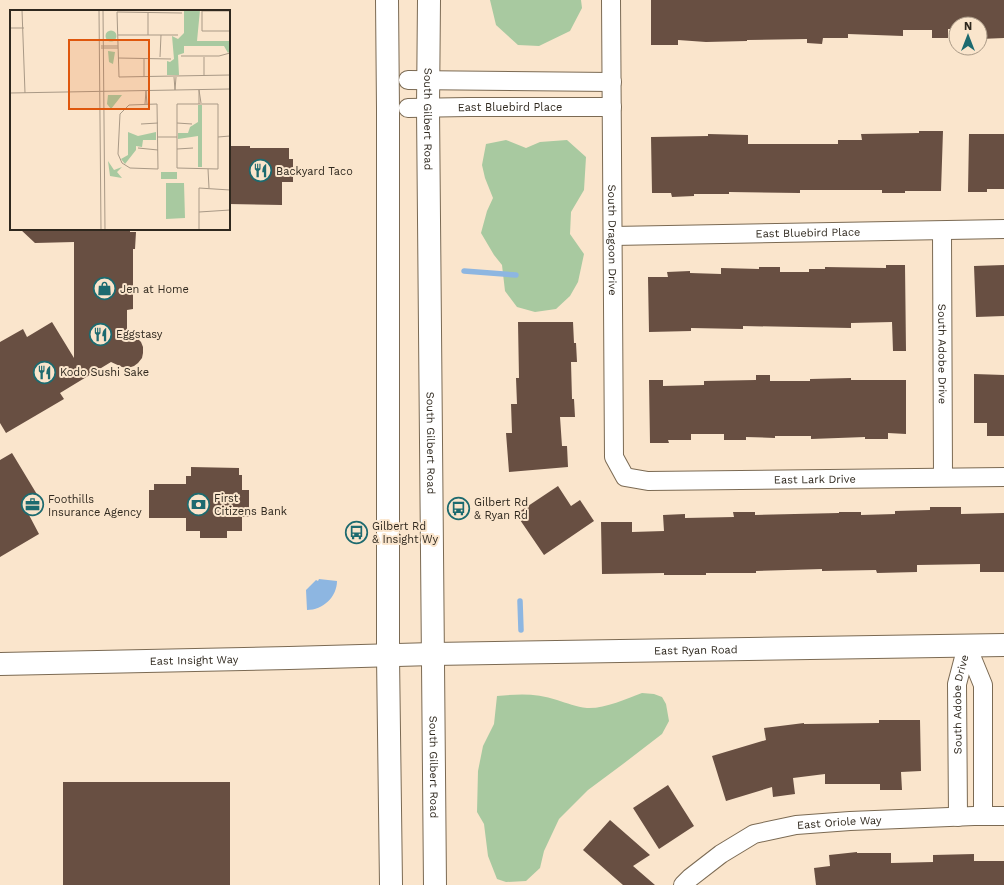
<svg xmlns="http://www.w3.org/2000/svg" width="1004" height="885" font-family="'Work Sans',sans-serif">
	<style>
		.green { fill: #a8c9a0 }
		.water { fill: #8db6e1 }
		.lines { fill: none; stroke-linecap: round; stroke-linejoin: round }
		.stream { stroke: #8db6e1; stroke-width: 5.5 }
		.building { fill: #684f42 }
		.street-casing { stroke: #7b6a53; stroke-width: 20 }
		.secondary-casing { stroke: #7b6a53; stroke-width: 24 }
		.primary-casing { stroke: #7b6a53; stroke-width: 24 }
		.street { stroke: #fff; stroke-width: 18 }
		.secondary { stroke: #fff; stroke-width: 22 }
		.primary { stroke: #fff; stroke-width: 22 }
		.labels { text-anchor: middle; stroke-width: 4; stroke-linejoin: round; paint-order: stroke }
		.street-label { font-size: 11px; fill: #2f281e; stroke: #fae5cc }
		.poi-label { font-size: 11px; fill: #2f281e; stroke: #fae5cc; text-anchor: start }
		.inset-road { fill: none; stroke: #a99986; stroke-width: 1 }
		.view { fill: #df570d; fill-opacity: 0.15; stroke: #df570d; stroke-width: 2 }
		.inset-edge { fill: none; stroke: #2f281e; stroke-width: 2 }
	</style>
	<rect width="100%" height="100%" fill="#fae5cc"/>
	<path class="green" d="M490 0H581L582 8 570 31 539 46 518 45 496 25Z
		M506 140 526 148 540 142 567 140 586 157 584 190 571 212 570 234 584 254 578 282 570 296 556 309 535 312 517 307 505 291 502 265 494 255 481 233 487 211 493 198 485 178 482 165 486 144Z
		M642 693 654 694 662 697 666 704 669 721 662 734 623 764 588 790 559 819 544 851 540 868 526 881 506 882 497 879 488 856 484 824 477 812 478 771 483 746 494 724 497 696C518 694 537 693 557 700 567 703 576 707 587 708 604 709 626 699 642 693Z"/>
	<path class="water" d="M319 579 337 581C337 597 323 610 307 610L306 590 316 580 318 581Z"/>
	<g class="lines">
		<path class="stream" d="M464 271 516 275
			M520 601 521 630"/>
	</g>
	<path class="building" d="M651 0H1004V38L980 39V24H956V29H948V38H932V30H903V36L848 34V38H823L822 44 807 43V39L747 40V41L706 42 678 40V45H651Z
		M919 131H943L941 191H905V193H882V190H800V193L729 192V194H694V196L672 197 671 193H652L651 137 708 136V134L748 135V144H838V140H862L861 134 919 133Z
		M969 134H1004V189H987V192H968Z
		M229 146H250V148H289V159H293V182H282V205L229 204Z
		M20 229H130V232H136L135 249H133V309L127 310V332L137 338 141 342 143 347V353L142 358 138 363 134 366 128 368 122 367 111 362 60 393 64 399 6 433 0 423V342L23 329 27 337 52 322 74 358V242L35 243Z
		M886 265H905L906 351H893L892 322 851 323V328L743 326V329L691 328V331L649 332 648 277H668L667 272 690 271V273L721 274V268L759 269V267H780V272H809V269H825V267L886 268Z
		M1004 265V316L976 317 974 266Z
		M518 322H573L574 343H576L577 362H571L572 399H574L575 417H560L562 446H567L568 467 509 472 506 433H512L511 404H517L516 378H519Z
		M974 374 1004 375V436H987V423H974Z
		M756 375H770V381H810V379L851 378V380H906V434L888 433V439H865V437L811 439V436H775V438L746 437V440H724V434H691V440H668L669 443H650L649 380H663V386L704 385V381L756 380Z
		M12 453 44 506 29 515 39 534 0 557V460Z
		M191 467 239 468V475H242V490H249V517H242V531H227V538H200V531H186V518H149V490H154V484H186V476H191Z
		M558 486 571 506 580 500 594 521 544 555 516 514Z
		M930 507H961V514L1004 513V572H980V564L917 565V572L877 573 876 570 822 571V569L756 571V573H706V575H664V573L602 574 601 522H632V532L664 531 663 515 685 514V518L734 517 733 512H755V515L839 513V512H861V515L895 514V511L930 510Z
		M879 720H920L921 771 901 772 902 790H880V784H825V774L793 778 795 794 773 797 772 787 726 801 712 756 766 740 764 728 804 723V724L879 723Z
		M63 782H230V885H63Z
		M668 785 694 826 659 849 633 808Z
		M610 820 650 855 633 866 655 885H623L583 850Z
		M857 852V853H891V863L933 862V855L974 854V861H1004V885H816L814 868 830 866 829 855Z"/>
	<g class="lines">
		<defs>
			<g id="street">
				<path id="s1" d="M611 0 614 457 625 477 648 481 1004 477"/>
				<path d="M408 80 612 82"/>
				<path id="s2" d="M408 108 468 107H612"/>
				<path id="s3" d="M942 231 943 477"/>
				<path id="s4" d="M613 236 1004 229"/>
				<path d="M967 646 983 685V816"/>
				<path id="s5" d="M958 817 957 684 967 646"/>
				<path id="s6" d="M683 885 690 878 721 854 754 834 796 825 850 821 974 816H1004"/>
			</g>
			<g id="secondary">
				<path id="s7" d="M0 664 289 658 433 654 1004 645"/>
			</g>
			<g id="primary">
				<path d="M387 0 388 109V656L391 885"/>
				<path id="s8" d="M429 0 428 108 435 885"/>
			</g>
		</defs>
		<use href="#street" class="street-casing"/>
		<use href="#secondary" class="secondary-casing"/>
		<use href="#primary" class="primary-casing"/>
		<use href="#street" class="street"/>
		<use href="#secondary" class="secondary"/>
		<use href="#primary" class="primary"/>
	</g>
	<defs>
		<symbol id="restaurant-ring" viewBox="-11 -11 22 22"><circle r="9.5" fill="#fae5cc" stroke="#1d6a6f" stroke-width="1.5"/><path d="M-5-6h1v4h1v-4h1v4h1v-4h1v5L-1.5 .5V6h-2V.5L-5-1ZM5-6V6H3V1.5H1.5Q1.5-4 5-6Z" fill="#1d6a6f"/></symbol>
		<symbol id="shop-ring" viewBox="-11 -11 22 22"><circle r="9.5" fill="#fae5cc" stroke="#1d6a6f" stroke-width="1.5"/><path d="M-5-2.5h2.3a2.7 3.5 0 0 1 5.4 0H5L5.5 6h-11ZM-1.5-2.5h3a1.5 2.3 0 0 0-3 0Z" fill="#1d6a6f"/></symbol>
		<symbol id="bank-ring" viewBox="-11 -11 22 22"><circle r="9.5" fill="#fae5cc" stroke="#1d6a6f" stroke-width="1.5"/><path d="M-6-4H6V4H-6ZM0-2.3a2.3 2.3 0 1 0 0 4.6a2.3 2.3 0 1 0 0-4.6Z" fill="#1d6a6f"/></symbol>
		<symbol id="office-ring" viewBox="-11 -11 22 22"><circle r="9.5" fill="#fae5cc" stroke="#1d6a6f" stroke-width="1.5"/><path d="M-6-3h4V-5.5h4V-3h4V5H-6ZM-1-4.5V-3h2v-1.5ZM-6 0V1H6V0Z" fill="#1d6a6f"/></symbol>
		<symbol id="bus-ring" viewBox="-11 -11 22 22"><circle r="9.5" fill="#fae5cc" stroke="#1d6a6f" stroke-width="1.5"/><path d="M-5-6H5V4H4V6H2V4H-2V6H-4V4H-5ZM-3.5-4V0h7V-4ZM-3.5 1.2v1.5H-2V1.2ZM2 1.2v1.5H3.5V1.2Z" fill="#1d6a6f"/></symbol>
	</defs>
	<g fill-rule="evenodd">
		<use href="#restaurant-ring" x="248" y="158" width="25" height="25"/>
		<use href="#shop-ring" x="92" y="276" width="25" height="25"/>
		<use href="#restaurant-ring" x="88" y="322" width="25" height="25"/>
		<use href="#restaurant-ring" x="32" y="360" width="25" height="25"/>
		<use href="#bank-ring" x="186" y="492" width="25" height="25"/>
		<use href="#office-ring" x="20" y="492" width="25" height="25"/>
		<use href="#bus-ring" x="446" y="496" width="25" height="25"/>
		<use href="#bus-ring" x="344" y="520" width="25" height="25"/>
	</g>
	<g class="labels">
		<g class="street-label">
			<text dy="4" stroke="none"><textPath href="#s2" startOffset="102">East Bluebird Place</textPath></text>
			<text dy="4" stroke="none"><textPath href="#s8" startOffset="119">South Gilbert Road</textPath></text>
			<text dy="4" stroke="none"><textPath href="#s4" startOffset="195">East Bluebird Place</textPath></text>
			<text dy="4" stroke="none"><textPath href="#s1" startOffset="240">South Dragoon Drive</textPath></text>
			<text dy="4" stroke="none"><textPath href="#s3" startOffset="123">South Adobe Drive</textPath></text>
			<text dy="4" stroke="none"><textPath href="#s8" startOffset="443">South Gilbert Road</textPath></text>
			<text dy="4" stroke="none"><textPath href="#s1" startOffset="670">East Lark Drive</textPath></text>
			<text dy="4" stroke="none"><textPath href="#s7" startOffset="696">East Ryan Road</textPath></text>
			<text dy="4" stroke="none"><textPath href="#s7" startOffset="194">East Insight Way</textPath></text>
			<text dy="4" stroke="none"><textPath href="#s5" startOffset="113">South Adobe Drive</textPath></text>
			<text dy="4" stroke="none"><textPath href="#s8" startOffset="767">South Gilbert Road</textPath></text>
			<text dy="4" stroke="none"><textPath href="#s6" startOffset="174">East Oriole Way</textPath></text>
		</g>
		<g class="poi-label">
			<text x="276" y="175">Backyard Taco</text>
			<text x="120" y="293">Jen at Home</text>
			<text x="116" y="338">Eggstasy</text>
			<text x="60" y="376">Kodo Sushi Sake</text>
			<text x="214" y="502">First<tspan x="214" dy="13">Citizens Bank</tspan></text>
			<text x="48" y="503">Foothills<tspan x="48" dy="13">Insurance Agency</tspan></text>
			<text x="474" y="506">Gilbert Rd<tspan x="474" dy="13">&amp; Ryan Rd</tspan></text>
			<text x="372" y="530">Gilbert Rd<tspan x="372" dy="13">&amp; Insight Wy</tspan></text>
		</g>
	</g>
	<g transform="translate(10 10)">
		<rect width="220" height="220" fill="#fae5cc"/>
		<path d="M174 0H190L187 31H220V41L218 43 214 36H174V43L168 45 169 65H157V51L160 52 164 49 162 26 168 29 174 23ZM95.5 26a5.5 5.5 0 1 1 11 0a5.5 5.5 0 1 1-11 0ZM98 41 105 42 103 54 99 52ZM98 85H112L101 99 97 94ZM188 95H192V157H188V126L168 129V123H178L180 117 188 112ZM118 122 128 126 146 122V130H133L132 137 126 136V140L115 154 111 149 118 145ZM98 151 104 160 112 157 107 162 112 168 100 166ZM151 162H167V169H151ZM156 173H174L175 208 156 209Z" fill="#a8c9a0"/>
		<path class="inset-road" d="M12 0 15 83M89 0 91 220M93 0 95 220M220 1H192V21H220M138 3V25M172 3 107 2 109 67 220 65M0 18H14M108 25H168M91 36H108M91 38H108M171 46H209L220 43M150 47 151 25M194 47V66M108 48 161 49M134 48V67M164 67 165 80M165 80 166 67M189 80 191 93M136 81 137 94M0 83 220 79M135 94 136 81M147 94 148 159 120 158 112 153 108 144 110 104 119 95ZM167 94H208V159L167 158ZM189 94V80M167 113 182 114M131 114 148 113M148 127H167M208 127 220 126M128 138 148 140M167 139 183 138M198 159 199 178M189 202 220 200M189 220V178L220 180"/>
		<path class="view" d="M59 30H139V99H59Z"/>
		<rect width="220" height="220" class="inset-edge"/>
	</g>
	<g transform="translate(968 36)"><circle r="19" fill="#fae5cc" stroke="#a99986"/>
	<path d="M0-3L7 15L0 10L-7 15Z" fill="#1d6a6f"/>
	<text y="-6" font-size="11" font-weight="bold" text-anchor="middle" fill="#2f281e">N</text>
	</g>
</svg>
